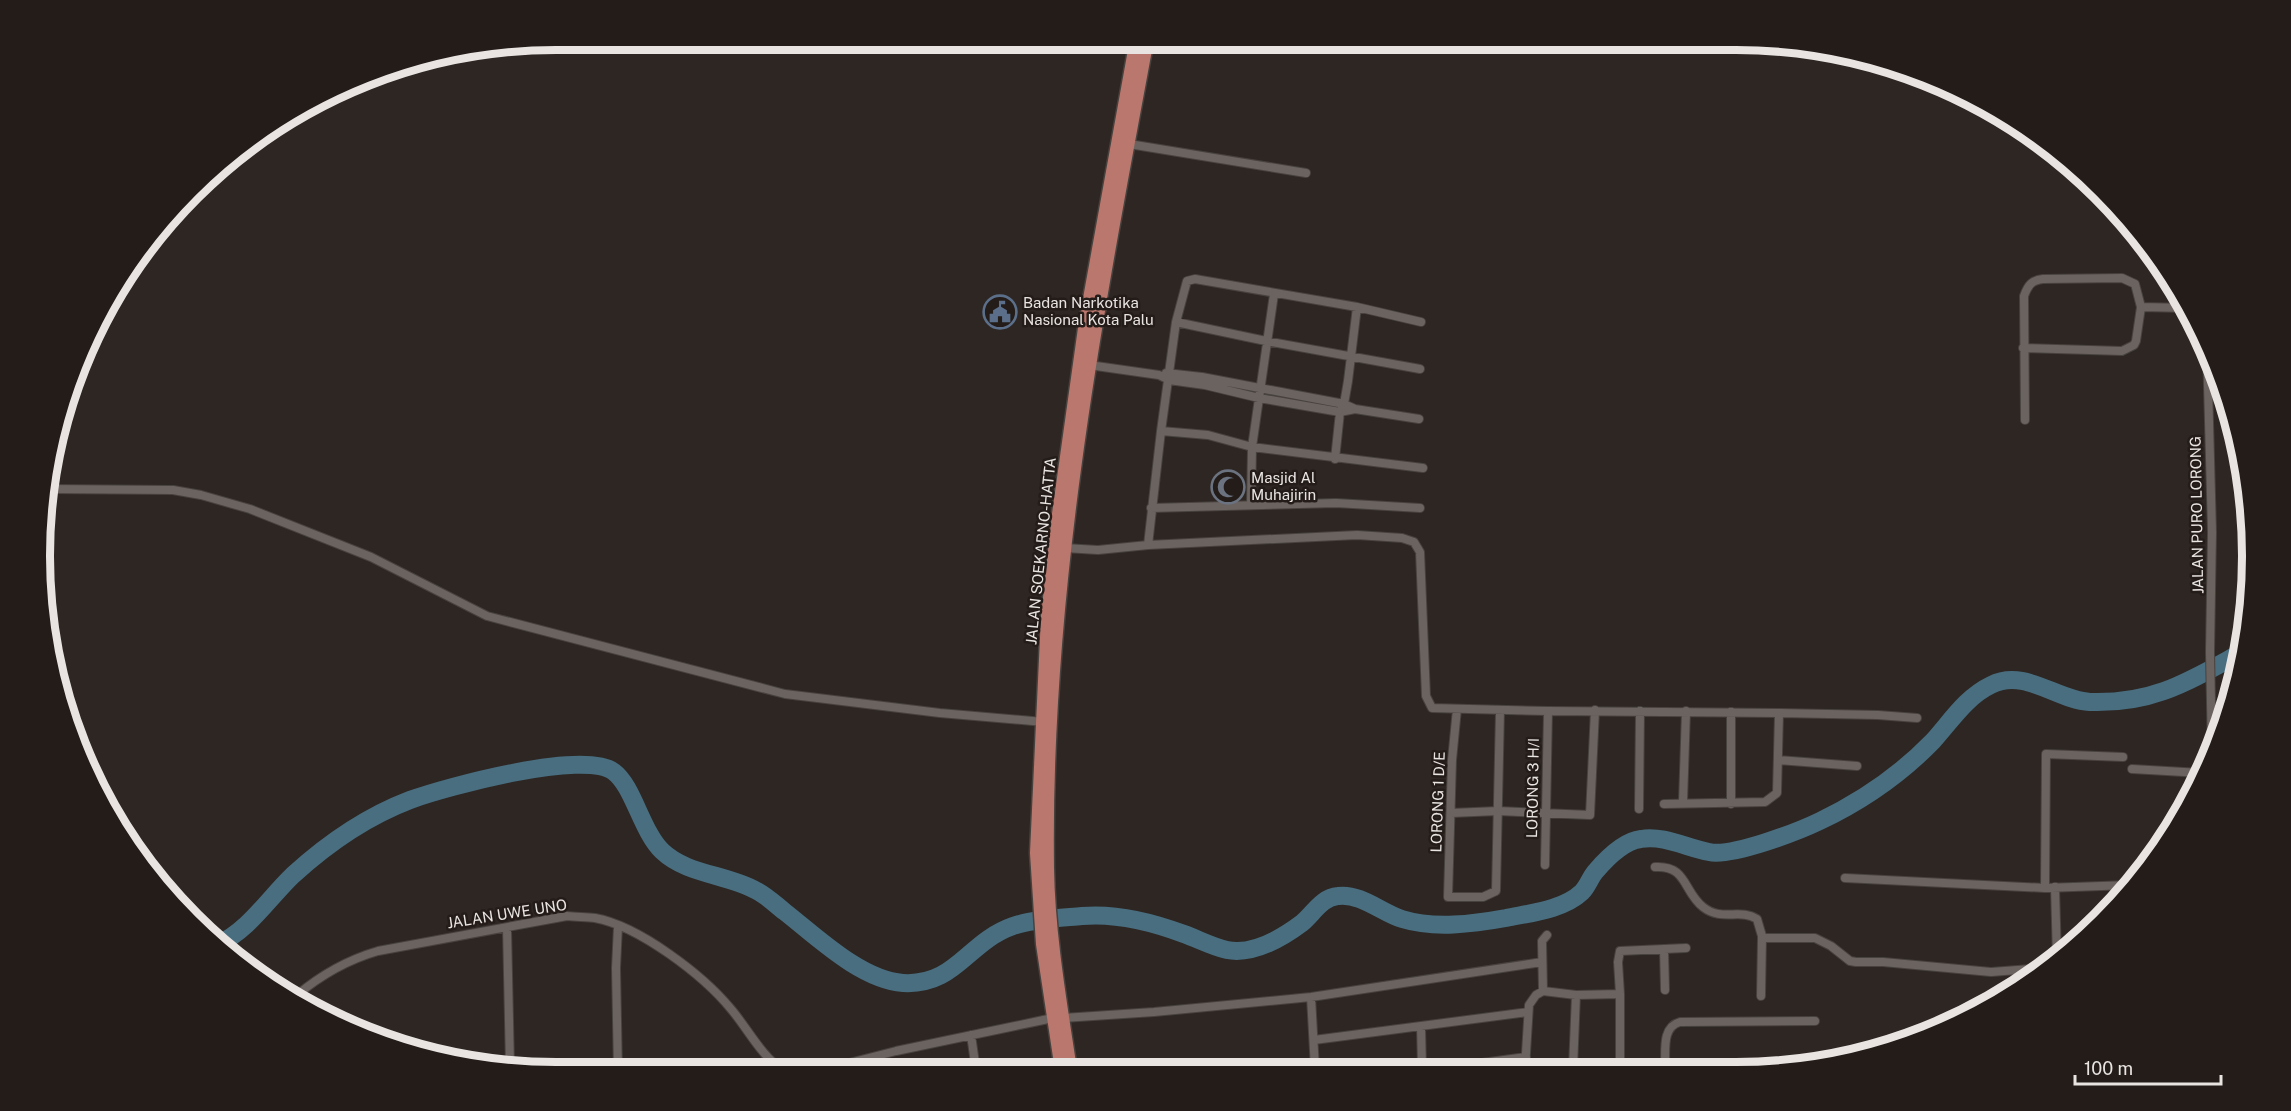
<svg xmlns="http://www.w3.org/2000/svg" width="2291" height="1111" font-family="'Public Sans',sans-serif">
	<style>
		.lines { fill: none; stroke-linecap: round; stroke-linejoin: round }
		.river { stroke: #486e80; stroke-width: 18 }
		.street-casing { stroke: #48423f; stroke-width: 10 }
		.primary-casing { stroke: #48423f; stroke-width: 15 }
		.street { stroke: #6b635f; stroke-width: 8 }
		.primary { stroke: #ba776d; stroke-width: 12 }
		.labels { text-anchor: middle; stroke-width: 5; stroke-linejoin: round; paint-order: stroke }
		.poi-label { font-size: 15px; fill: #e9e4e2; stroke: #231c19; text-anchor: start }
		.street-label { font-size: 15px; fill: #e9e4e2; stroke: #231c19 }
		.rim { fill: none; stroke: #e9e4e2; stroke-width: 8 }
	</style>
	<rect width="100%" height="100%" fill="#2d2622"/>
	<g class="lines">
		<path class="river" d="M217 945C250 929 267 900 293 875 327 844 368 816 410 800 446 787 585 749 614 772 633 786 642 832 662 851 687 875 727 874 757 891 767 896 776 905 785 912 817 937 861 980 903 983 956 986 967 942 1013 926 1033 919 1060 918 1082 916 1116 913 1152 922 1184 934 1198 939 1213 947 1227 950 1253 955 1282 938 1302 923 1313 914 1322 897 1338 896 1361 893 1382 913 1402 919 1434 929 1473 924 1506 918 1530 913 1563 910 1582 892 1588 886 1590 878 1595 872 1606 859 1623 841 1641 839 1664 835 1687 848 1709 852 1732 857 1797 832 1820 821 1862 801 1900 775 1933 741 1951 721 1966 697 1991 685 2025 668 2056 700 2090 702 2154 704 2189 681 2242 652"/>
		<defs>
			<path id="street" d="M1129 144 1306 173
				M1176 322 1266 341 1420 369
				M2023 348 2122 351 2134 345 2136 341 2141 307 2186 308
				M2207 348 2212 532 2210 652 2212 754
				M1089 365 1159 375 1169 380 1205 385 1259 398 1340 412 1355 409
				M1166 373 1202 377 1344 404 1355 409 1419 419
				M2025 420 2024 296C2028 285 2032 280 2043 279L2122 278 2135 284 2141 307
				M1161 431 1208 435 1252 447 1423 468
				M1335 459 1340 412 1344 404 1348 381 1357 307
				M48 489 173 490 201 495 250 509 371 557 487 616 785 694 940 713 1044 722
				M1251 505 1252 447 1274 294
				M1151 508 1336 503 1420 508
				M1148 545 1161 431 1176 322 1187 281 1195 279 1357 307 1421 322
				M1065 548 1098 550 1148 545 1357 535 1402 538 1414 542 1420 552 1426 696 1432 708 1548 711 1779 713 1777 793 1765 802 1664 804
				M1457 709 1452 760 1448 897H1483L1496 891 1500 711
				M1779 713 1878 715 1917 718
				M1778 760 1857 766
				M2132 769 2201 773
				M1683 802 1686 711
				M1731 804V712
				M1639 809 1640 711
				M1451 813 1498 811 1590 815 1595 710
				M1545 865 1548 711
				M1655 867C1687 865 1683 891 1703 907 1722 922 1740 908 1757 919L1762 936 1765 938H1815L1831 946 1850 961 1856 962H1883L1991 972 2044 968
				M1845 878 2045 888 2130 885
				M2055 887 2057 959
				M2045 888 2046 754 2123 757
				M507 928 510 1067
				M1664 949 1665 990
				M1543 991 1542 941 1547 935
				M297 995C321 975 347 960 378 951L567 916C576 917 586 917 595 918 639 926 703 975 731 1009 748 1029 761 1056 784 1071
				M1761 996 1762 936
				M1311 997 1315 1069
				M1063 1018 1154 1012 1311 997 1542 962
				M1421 1026 1422 1069
				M971 1035 976 1070
				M1314 1040 1528 1012
				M1620 1065 1682 1068
				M1573 1068 1576 995
				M1620 1068V994L1618 962 1620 951 1686 948
				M1665 1068C1666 1052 1661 1027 1680 1022L1815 1021
				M1438 1069 1526 1057
				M1525 1069 1529 1005 1536 995 1543 991 1576 995 1620 994
				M818 1071 896 1051 1053 1018
				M618 1072 616 968 618 926"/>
			<path id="primary" d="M1061 1070 1042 944 1036 853 1047 616 1058 514 1085 321 1136 39
				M1071 1070C1061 1003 1049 935 1048 868 1044 588 1097 313 1148 39"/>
		</defs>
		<use href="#street" class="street-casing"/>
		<use href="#primary" class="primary-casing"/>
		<use href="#street" class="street"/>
		<use href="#primary" class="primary"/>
	</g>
	<defs>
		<symbol id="civic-ring" viewBox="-11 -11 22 22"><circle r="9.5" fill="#231c19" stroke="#5c6f8a" stroke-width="1.5"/><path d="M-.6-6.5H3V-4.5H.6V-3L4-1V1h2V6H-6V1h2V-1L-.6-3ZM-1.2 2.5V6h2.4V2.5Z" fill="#5c6f8a"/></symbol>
		<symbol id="mosque-ring" viewBox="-11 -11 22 22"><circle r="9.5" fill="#231c19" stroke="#6b7280" stroke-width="1.5"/><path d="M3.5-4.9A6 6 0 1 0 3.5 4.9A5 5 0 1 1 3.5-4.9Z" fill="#6b7280"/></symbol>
	</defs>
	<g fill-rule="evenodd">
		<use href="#civic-ring" x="981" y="293" width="38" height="38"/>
		<use href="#mosque-ring" x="1209" y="468" width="38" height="38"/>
	</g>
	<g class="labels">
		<g class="poi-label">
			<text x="1023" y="308">Badan Narkotika<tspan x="1023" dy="17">Nasional Kota Palu</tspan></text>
			<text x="1251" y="483">Masjid Al<tspan x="1251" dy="17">Muhajirin</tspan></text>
		</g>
		<g class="street-label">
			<text transform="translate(2197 515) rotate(-91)" y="5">JALAN PURO LORONG</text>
			<text transform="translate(1041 551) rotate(-84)" y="5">JALAN SOEKARNO-HATTA</text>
			<text transform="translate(1533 788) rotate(-89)" y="5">LORONG 3 H/I</text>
			<text transform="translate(1438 802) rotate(-88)" y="5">LORONG 1 D/E</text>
			<text transform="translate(507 914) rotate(-9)" y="5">JALAN UWE UNO</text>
		</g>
	</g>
	<path d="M0 0H2291V1111H0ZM556 50H1736A506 506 0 0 1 2242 556V556A506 506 0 0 1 1736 1062H556A506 506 0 0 1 50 556V556A506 506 0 0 1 556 50Z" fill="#231c19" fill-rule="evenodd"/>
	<path class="rim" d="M556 50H1736A506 506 0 0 1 2242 556V556A506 506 0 0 1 1736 1062H556A506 506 0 0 1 50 556V556A506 506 0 0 1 556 50Z"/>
	<path d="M2075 1075v9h146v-9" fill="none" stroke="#e9e4e2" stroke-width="3"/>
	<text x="2084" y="1075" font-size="18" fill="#e9e4e2" stroke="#231c19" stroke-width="4.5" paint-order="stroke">100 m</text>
</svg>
